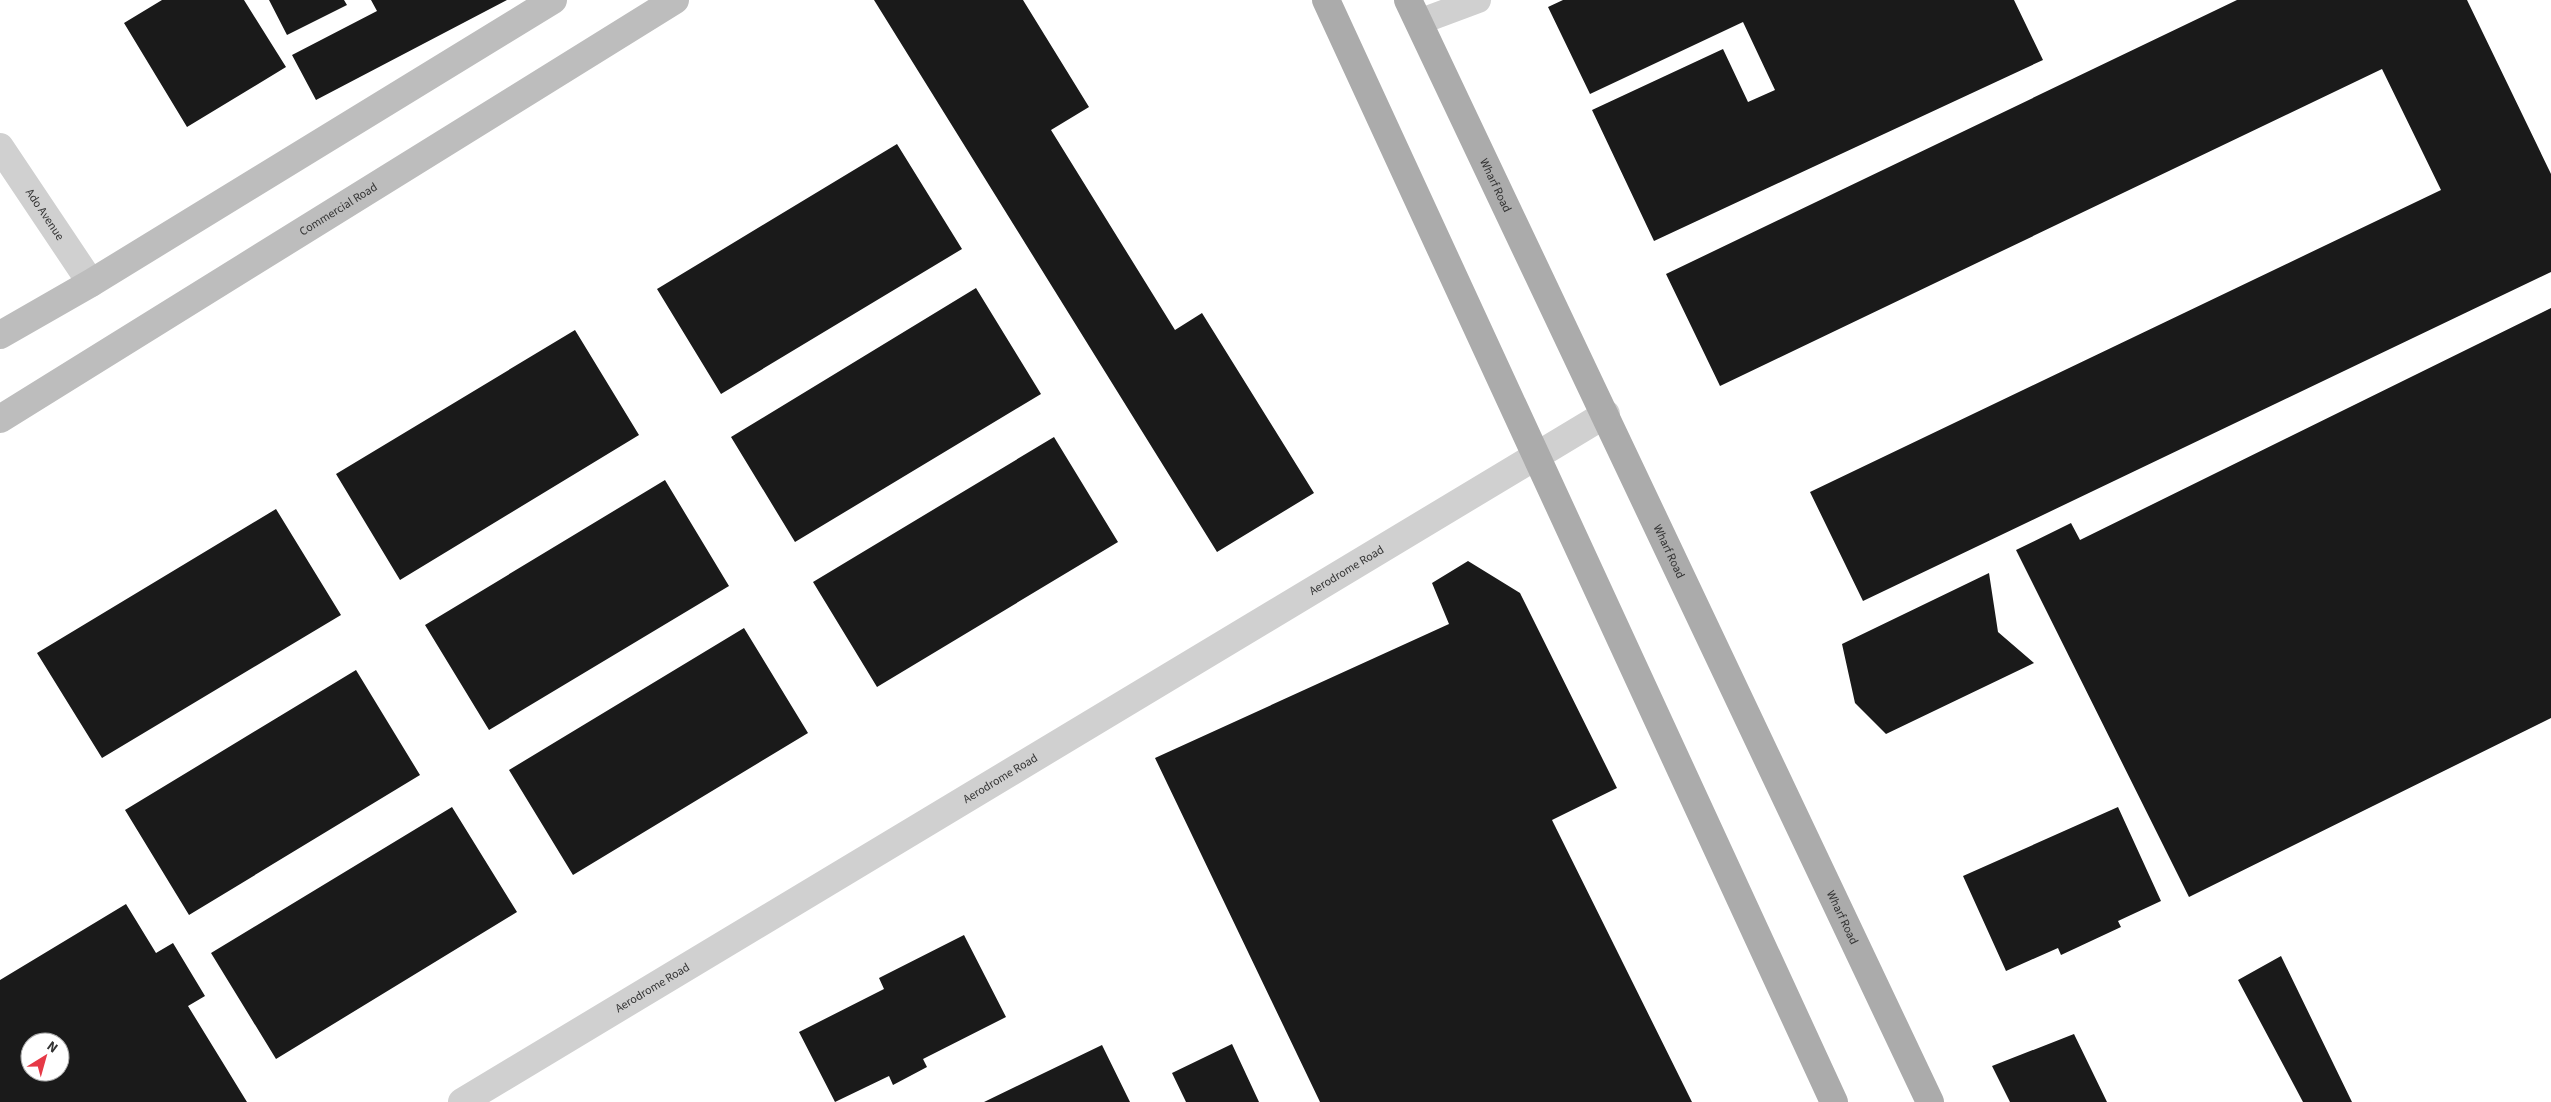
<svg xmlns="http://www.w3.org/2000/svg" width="2551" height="1102" font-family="'Source Sans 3',sans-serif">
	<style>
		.building { fill: #1a1a1a; fill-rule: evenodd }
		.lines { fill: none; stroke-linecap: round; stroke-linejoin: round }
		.service { stroke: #d0d0d0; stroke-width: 26 }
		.minor { stroke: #d0d0d0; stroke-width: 28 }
		.secondary { stroke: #bdbdbd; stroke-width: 28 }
		.primary { stroke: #ababab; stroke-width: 28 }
		.labels { text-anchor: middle; stroke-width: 5; stroke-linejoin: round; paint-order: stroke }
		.street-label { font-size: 12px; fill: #333; stroke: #fff }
	</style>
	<rect width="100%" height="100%" fill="#fff"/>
	<path class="building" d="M162 0H244L286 67 187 127 124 23Z
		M269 0H344L347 5 287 35Z
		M371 0H507L316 100 292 55 377 11Z
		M874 0H1023L1089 107 1051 130 1175 330 1202 313 1314 493 1217 552Z
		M1563 0H2014L2043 60 1654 241 1592 110 1723 49 1748 102 1775 90 1743 22 1590 94 1548 7Z
		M2237 0H2467L2551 174V272L1863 601 1810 492 2441 190 2382 69 1720 386 1666 274Z
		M897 144 962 249 721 394 657 289Z
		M976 288 1041 394 795 542 731 437Z
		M2551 308V718L2189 897 2016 550 2071 523 2080 540Z
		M575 330 639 435 400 580 336 474Z
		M1054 437 1118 542 877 687 813 582Z
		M665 480 729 586 489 730 425 625Z
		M276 509 341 615 102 758 37 653Z
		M1468 561 1520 593 1617 788 1552 820 1692 1102H1320L1155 758 1449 624 1432 583Z
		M1989 573 1998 632 2034 663 1886 734 1855 703 1842 644Z
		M744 628 808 733 573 875 509 770Z
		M356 670 420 775 189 915 125 810Z
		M452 807 517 912 276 1059 211 953Z
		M2118 807 2161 901 2118 921 2121 927 2061 955 2058 948 2006 971 1963 876Z
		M126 904 156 953 173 943 205 996 188 1006 247 1102H0V980ZM30 1042H60V1072H30Z
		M964 935 1006 1017 923 1059 927 1067 893 1085 889 1076 835 1102 799 1032 884 989 879 978Z
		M2281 956 2352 1102H2303L2238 980Z
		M2074 1034 2107 1102H2010L1992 1066Z
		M1232 1044 1259 1102H1186L1172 1073Z
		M1102 1045 1130 1102H984Z"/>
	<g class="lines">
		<path class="service" d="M1419 22 1478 0"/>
		<g class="minor">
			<path id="s1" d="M0 147 91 283"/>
			<path id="s2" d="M462 1102 1606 414"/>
		</g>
		<g class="secondary">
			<path d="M0 335 91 283 553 0"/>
			<path id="s3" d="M0 419 675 0"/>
		</g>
		<g class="primary">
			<path d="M1326 0 1834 1102"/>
			<path id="s4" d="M1408 0 1930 1102"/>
		</g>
	</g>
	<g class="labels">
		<g class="street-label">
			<text dy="4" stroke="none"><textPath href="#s4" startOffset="205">Wharf Road</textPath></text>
			<text dy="4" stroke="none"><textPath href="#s3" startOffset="398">Commercial Road</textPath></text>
			<text dy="4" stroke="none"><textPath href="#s1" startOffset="81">Ado Avenue</textPath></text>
			<text dy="4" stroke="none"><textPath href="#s4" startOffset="610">Wharf Road</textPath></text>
			<text dy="4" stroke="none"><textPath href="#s2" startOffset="1032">Aerodrome Road</textPath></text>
			<text dy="4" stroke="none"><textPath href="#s2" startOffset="628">Aerodrome Road</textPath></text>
			<text dy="4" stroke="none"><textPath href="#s4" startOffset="1015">Wharf Road</textPath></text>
			<text dy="4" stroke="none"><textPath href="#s2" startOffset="222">Aerodrome Road</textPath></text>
		</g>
	</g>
	<g transform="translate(45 1057) rotate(37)"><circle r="24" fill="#ffffff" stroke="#adadad"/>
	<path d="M0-4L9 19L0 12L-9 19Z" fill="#e63946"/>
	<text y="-8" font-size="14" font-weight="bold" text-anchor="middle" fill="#333333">N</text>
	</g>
</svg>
